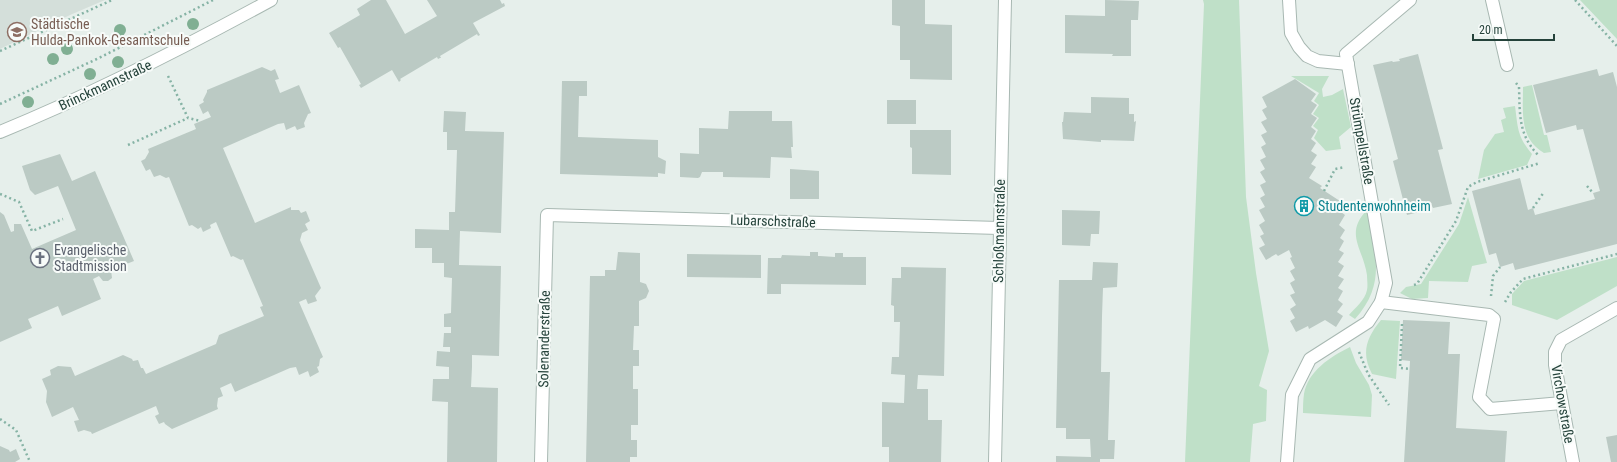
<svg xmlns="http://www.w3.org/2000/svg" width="1617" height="462" font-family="'Roboto Condensed',sans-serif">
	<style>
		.built { fill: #d4dfda }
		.green { fill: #bfe0c8 }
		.building { fill: #bbcac4 }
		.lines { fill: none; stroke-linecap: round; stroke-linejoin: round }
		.service-casing { stroke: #a8b8b2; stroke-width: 14 }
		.minor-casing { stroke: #a8b8b2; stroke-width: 14 }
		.path { stroke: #86b3a5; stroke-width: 2.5; stroke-dasharray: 2 3; stroke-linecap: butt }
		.service { stroke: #fff; stroke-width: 12 }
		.minor { stroke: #fff; stroke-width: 12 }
		.tree { fill: #80af93 }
		.labels { text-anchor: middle; stroke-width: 4; stroke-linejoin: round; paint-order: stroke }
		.education-label { font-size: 14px; fill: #785e54; stroke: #f7fbf9; text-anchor: start }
		.street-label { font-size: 14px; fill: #24423a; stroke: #f7fbf9 }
		.culture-label { font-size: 14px; fill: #0d838f; stroke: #f7fbf9; text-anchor: start }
		.worship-label { font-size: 14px; fill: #5b616d; stroke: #f7fbf9; text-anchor: start }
	</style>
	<rect width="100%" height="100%" fill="#e6efeb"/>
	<path class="built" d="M0 0H105L70 15 0 49Z"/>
	<path class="green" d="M1203 0H1239L1246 197 1256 273 1269 351 1259 386 1267 390 1266 421 1253 424 1250 462H1185L1204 4Z
		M1580 0H1617V39Z
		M1291 76H1329L1322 89 1323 97 1332 95 1343 89 1351 127 1339 137 1341 149 1326 151 1314 138 1318 130 1313 126 1319 118 1313 114 1319 105 1314 101 1319 93Z
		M1532 85 1544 135H1547L1551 152 1544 153C1519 138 1523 113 1523 87Z
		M1515 106C1518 128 1517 136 1532 154L1527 165 1478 179 1484 150 1495 134 1504 132 1501 120 1506 118 1503 108Z
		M1468 197 1487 263 1472 266 1468 282 1429 281 1428 298 1412 299 1400 293 1406 287 1421 284 1459 224Z
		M1367 210C1375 253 1387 283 1355 319L1349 315C1355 308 1365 300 1367 290 1368 286 1367 279 1367 275 1363 248 1344 234 1367 210Z
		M1617 257V286L1557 320 1512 305V294L1524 281Z
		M1381 320 1400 321 1396 379 1372 374C1361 353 1366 338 1381 320Z
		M1350 347 1356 363 1369 385 1372 395 1371 417 1303 413C1303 407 1303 400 1304 394 1308 371 1330 357 1350 347Z"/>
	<path class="building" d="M371 0H386L405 34 437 16 427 0H500L502 4 504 3 505 6 473 23 480 35 478 36 477 34 440 56 441 58H440L438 59 437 57 400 79 401 80 399 82 392 70 361 88 359 85 361 84 340 47 338 48 329 33 360 15 357 9Z
		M892 0H925V24L952 25V80L910 79V60H900V26L892 25Z
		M1105 0 1139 1 1138 20H1131V56H1112L1113 54 1065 53V15L1105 16Z
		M1418 54 1443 149 1438 150 1452 204 1433 208 1432 206 1426 208 1427 210 1407 215 1393 161 1398 159 1373 65 1392 61 1393 62 1400 61 1399 59Z
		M262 67 271 71 275 69 279 79 275 80 280 93 299 85 311 113 308 114 304 123 305 127 297 130 295 126 286 130 284 123 278 124 223 148 255 223 291 207V210H299L301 213 306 211 310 221 305 224 308 230 302 233 300 240 321 288 315 296 317 301 308 304 306 299 299 302 323 357 320 359 319 366 317 367 319 372 310 377 308 371 299 375 296 367 290 368 235 392 231 383 220 388 223 396 218 398 217 406 218 409 172 429 165 424 164 422 159 424 155 416 159 414 156 406 92 434 91 432 84 430 78 432 74 421 79 420 73 407 52 417 46 402 47 391 42 379 51 375 50 370 58 366 71 367 75 376 123 355 132 359 133 361 138 360 141 368H143L146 374 216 344 219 335 264 316 260 307 263 306 243 259 241 260 233 256 231 257 216 222 210 225 211 228 203 232 201 227 198 229 192 225 189 226 169 177 166 178 160 175 154 177 150 169 146 171 141 161 145 159 149 152 148 149 196 129 194 124 211 117 208 111 203 114 199 105 204 102 203 100 207 92V90Z
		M1597 69 1599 76 1613 72 1617 87V244L1515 270 1513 263 1500 267 1496 253 1489 255 1472 191 1520 178 1528 210 1533 208 1535 215 1595 199 1593 193 1600 191 1583 129 1577 130 1576 125 1546 133 1533 85Z
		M1295 79 1316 94 1311 101 1317 105 1311 114 1317 118 1311 127 1316 131 1311 139 1316 143 1311 151 1317 155 1311 164 1316 167 1309 178 1322 186 1320 188 1346 205 1341 212 1345 215 1339 225 1345 230 1340 238 1344 241 1339 250 1344 253 1338 262 1344 266 1338 276 1344 279 1338 288 1343 291 1338 300 1343 304 1337 312 1343 316 1336 327 1325 320 1309 329 1308 326 1296 332 1290 321 1295 318 1290 309 1296 305 1290 295 1295 293 1290 283 1295 280 1290 271 1295 268 1290 258 1292 257 1289 250 1278 256 1276 254 1266 260 1259 248 1265 245 1260 236 1264 234 1259 225 1265 221 1259 210 1265 207 1260 198 1265 195 1260 185 1266 182 1260 172 1265 169 1260 160 1266 157 1261 147 1266 144 1261 135 1267 132 1261 122 1267 119 1262 110 1267 107 1262 97Z
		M562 81H587V96H579L578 137 658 140V157L666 161 665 174 658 173V177L560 174Z
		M1091 97 1129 98V114H1134V122L1136 121 1134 141 1101 140V142L1063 139 1062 122H1063L1064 112 1091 113Z
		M887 100H916V124H887Z
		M444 111 466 112 465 131 504 132 501 233 460 231 459 265 501 266 499 356 472 355V367L471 387 498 388 497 462H447L448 402 432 401 433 379H449V367L436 366 437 351 450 352V347H443L444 333H451V327H444V314L451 313 452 278 444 277V263H432V248H415V229L449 230V212H455L457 150H447V132H443Z
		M729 111H772V121H792L793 147H791L792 158 771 157 770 178 723 177V172H702L700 177 698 178 680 177V153L699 154V128L728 129Z
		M910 130H951V175L912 174V148L910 147Z
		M60 154 72 181 95 171 134 261 111 270 112 278 108 281H103L99 276 93 279 101 299 62 316 58 306 28 319 32 328 0 342V212L4 215 11 232 14 231V224H21L32 249 76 230 58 186 35 195 30 190 22 166Z
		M790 169 819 171V199H790Z
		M1062 210 1100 211 1099 234H1091L1090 246 1062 245Z
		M618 252 640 253V282L646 284 649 291 646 298 639 301V326H634L633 350H639V366H633V389H638V425H631V440H637V457H630V462H586L590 276H605V270H616Z
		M810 252H818V256H820L835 257V253H843V257H866V285L781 284V294H767L768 258H781L782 255 810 256Z
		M687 254 761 255V278L687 277Z
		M1093 262 1118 263 1117 287 1103 288 1102 316 1101 372H1110L1108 440H1115L1114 459H1100V462H1056V456L1091 457 1090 439H1066V428H1056L1059 280H1092Z
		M901 267 946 268 944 376 918 375 917 389H928V420H942L941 462H889V447H882V402L904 403 905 375 891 374 892 357H899L900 322H894V306L891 305 892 278H901Z
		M1403 320 1450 322 1448 354H1460L1456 428 1507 431 1505 462H1404L1410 361 1401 360Z
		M1617 435V462H1611L1606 437Z
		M0 446 9 450 10 452 16 449 20 459 15 462H0Z"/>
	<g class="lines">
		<defs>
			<path id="service" d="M1289 0 1291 33 1299 47 1307 56 1318 61 1348 64
				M1492 0 1507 65
				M1381 302 1489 315 1494 319 1479 397 1490 409 1562 403"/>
			<path id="minor" d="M0 132C93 94 183 48 271 0
				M541 462 547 215 999 228
				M995 462 1005 0
				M1287 462 1292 395 1310 359 1368 322 1381 302 1386 283 1346 54 1410 0
				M1573 462 1555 365V352L1561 340 1617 308"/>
		</defs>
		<use href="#service" class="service-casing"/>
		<use href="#minor" class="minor-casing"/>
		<path class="path" d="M1575 0 1617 46
			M0 51 112 0
			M168 76 188 118 201 121
			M1516 83 1519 87C1520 114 1518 134 1538 155
			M0 104 99 58 213 0
			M128 145 188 118
			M1587 186 1593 193
			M1324 191 1335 169 1345 167
			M0 194 19 202 32 231 63 219
			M1533 208 1544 192
			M1414 285 1417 284 1456 221 1468 187 1477 182 1540 163
			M1491 296 1493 276 1500 267
			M1505 302 1511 292 1523 279 1617 254
			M1402 324 1400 368 1410 369
			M1359 352 1368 374 1389 405
			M0 419 16 430 30 462"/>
		<use href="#service" class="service"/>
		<use href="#minor" class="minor"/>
	</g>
	<g class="tree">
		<circle cx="193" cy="24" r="6"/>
		<circle cx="120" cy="30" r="6"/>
		<circle cx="67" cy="49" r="6"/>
		<circle cx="53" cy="59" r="6"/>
		<circle cx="118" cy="62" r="6"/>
		<circle cx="90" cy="74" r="6"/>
		<circle cx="28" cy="102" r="6"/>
	</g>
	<defs>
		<symbol id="school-ring" viewBox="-11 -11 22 22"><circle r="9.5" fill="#f7fbf9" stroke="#8d6e63" stroke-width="1.5"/><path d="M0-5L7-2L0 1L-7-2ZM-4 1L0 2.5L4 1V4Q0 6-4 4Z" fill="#8d6e63"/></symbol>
		<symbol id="building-ring" viewBox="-11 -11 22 22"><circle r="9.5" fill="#f7fbf9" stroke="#0f9aa8" stroke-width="1.5"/><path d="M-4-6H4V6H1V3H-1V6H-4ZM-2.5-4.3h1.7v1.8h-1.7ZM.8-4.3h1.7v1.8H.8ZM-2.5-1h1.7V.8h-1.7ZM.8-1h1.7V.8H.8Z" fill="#0f9aa8"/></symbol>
		<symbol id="church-ring" viewBox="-11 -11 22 22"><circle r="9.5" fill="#f7fbf9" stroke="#6b7280" stroke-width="1.5"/><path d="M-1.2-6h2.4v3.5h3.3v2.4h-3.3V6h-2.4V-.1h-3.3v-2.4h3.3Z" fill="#6b7280"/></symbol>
	</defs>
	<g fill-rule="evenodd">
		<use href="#school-ring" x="6" y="21" width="22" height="22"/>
		<use href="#building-ring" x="1293" y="195" width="22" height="22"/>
		<use href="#church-ring" x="29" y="247" width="22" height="22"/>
	</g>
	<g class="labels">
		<g class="education-label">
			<text x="31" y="29">Städtische<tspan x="31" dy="16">Hulda-Pankok-Gesamtschule</tspan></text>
		</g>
		<g class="street-label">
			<text transform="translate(105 85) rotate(-25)" y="5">Brinckmannstraße</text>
			<text transform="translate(1362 141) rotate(80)" y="5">Strümpellstraße</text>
			<text transform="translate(773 221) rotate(2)" y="5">Lubarschstraße</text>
			<text transform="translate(999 231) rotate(-89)" y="5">Schloßmannstraße</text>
			<text transform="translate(544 339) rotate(-89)" y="5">Solenanderstraße</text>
			<text transform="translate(1563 404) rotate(80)" y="5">Virchowstraße</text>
		</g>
		<g class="culture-label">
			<text x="1318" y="211">Studentenwohnheim</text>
		</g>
		<g class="worship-label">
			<text x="54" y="255">Evangelische<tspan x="54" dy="16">Stadtmission</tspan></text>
		</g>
	</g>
	<path d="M1473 34v6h81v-6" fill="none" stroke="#24423a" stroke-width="2"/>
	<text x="1479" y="34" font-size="12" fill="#24423a" stroke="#f7fbf9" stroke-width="3" paint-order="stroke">20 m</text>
</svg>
